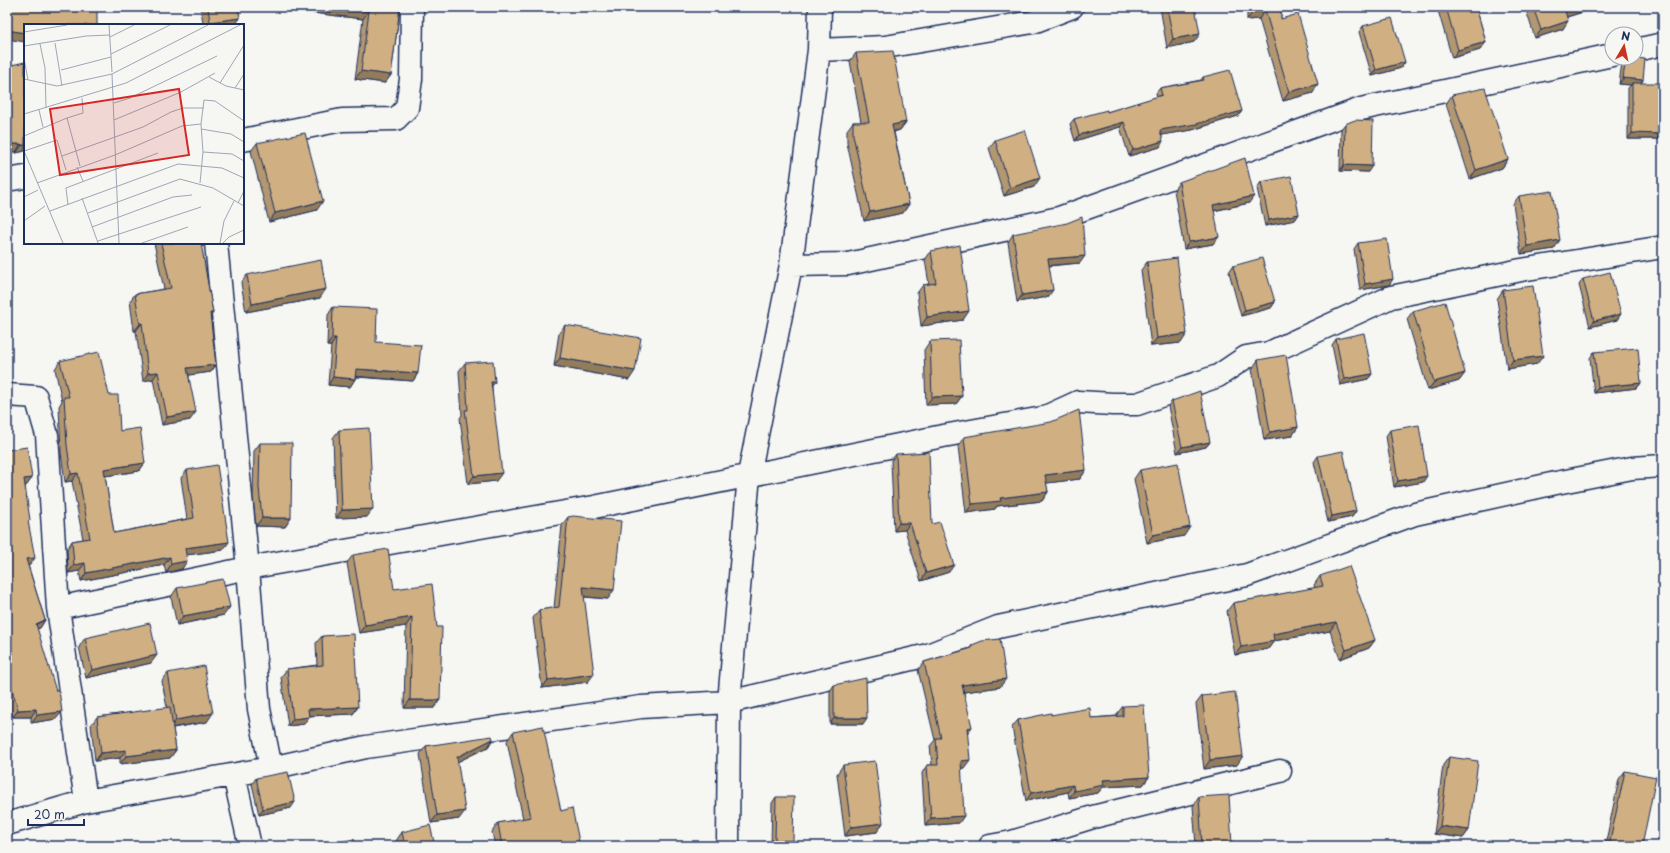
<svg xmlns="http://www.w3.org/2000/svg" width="1670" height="853" font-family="'Playpen Sans',sans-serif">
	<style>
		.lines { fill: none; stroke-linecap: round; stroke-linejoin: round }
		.minor-casing { stroke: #1b2f5e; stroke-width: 25 }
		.minor { stroke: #f6f6f2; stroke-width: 22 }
		.wall { fill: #b39771; stroke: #1b2f5e }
		.shaded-wall { fill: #927b5c; stroke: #1b2f5e }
		.building { fill: #d0b083; stroke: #1b2f5e }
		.inset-road { fill: none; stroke: #9ea6b7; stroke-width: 1 }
		.view { fill: #d62828; fill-opacity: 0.15; stroke: #d62828; stroke-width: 2 }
		.inset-edge { fill: none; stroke: #1b2f5e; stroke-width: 2 }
	</style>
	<rect width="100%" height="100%" fill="#f6f6f2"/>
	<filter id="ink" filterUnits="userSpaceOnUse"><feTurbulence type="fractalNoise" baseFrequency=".025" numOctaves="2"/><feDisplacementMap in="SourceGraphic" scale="8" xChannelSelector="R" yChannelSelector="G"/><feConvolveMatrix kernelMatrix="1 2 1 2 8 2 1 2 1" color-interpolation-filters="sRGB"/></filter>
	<g filter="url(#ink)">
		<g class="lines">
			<defs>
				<path id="minor" d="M819 50 885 47 1033 22 1072 7
					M1636 50 1663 44
					M243 140 342 120 396 119 407 108 411 79 412 7
					M7 180 25 177
					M216 243 248 568 259 709 271 768
					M791 265 848 264 1059 218 1361 109 1612 55
					M7 395 36 397 47 435 58 608 86 801
					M58 608 248 568 594 507 943 436 1043 418 1078 402 1113 404H1137L1218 376 1246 357 1269 353 1391 297 1521 270 1663 247
					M234 775 250 846
					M7 824 86 801 271 768 366 747 641 707 729 702 928 655 998 627 1247 575 1415 514 1556 483 1632 468 1663 466
					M728 846 729 702 749 475 791 265 819 50 820 7
					M990 846 1012 842 1093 817 1280 771"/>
			</defs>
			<use href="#minor" class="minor-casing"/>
			<use href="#minor" class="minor"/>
		</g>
		<path class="wall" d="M201 7H238L240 18 235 25H203Z
			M314 7H400L391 75 385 83 355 79 363 19 313 13Z
			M1160 7H1195L1194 42 1167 48Z
			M1247 7H1281V19L1313 93 1283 101 1259 19 1247 20Z
			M1437 7H1476L1486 42 1480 50 1452 58Z
			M1525 7H1599L1567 17 1563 29 1535 38Z
			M1363 26 1405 62 1401 68 1372 76 1359 32Z
			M856 53 906 122 900 130 894 132 909 204 903 213 864 221 847 143V130L853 122H861L850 61Z
			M1625 58H1636L1643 80 1641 83 1663 134 1659 139H1628V88L1631 85 1619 84 1622 62Z
			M25 62V151L16 153V152Z
			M1203 77 1242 111 1238 116 1192 130 1162 135 1160 147 1129 156 1120 127 1075 141 1070 124 1074 119 1107 112 1157 97 1156 93 1160 88 1201 80Z
			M1452 95 1508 159 1502 168 1470 179 1446 104Z
			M1345 124 1368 172 1340 171 1341 129Z
			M995 140 1034 187 1004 196 989 148Z
			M257 143 317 210 269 222 251 151Z
			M1179 182 1249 203 1214 211 1213 244 1184 249 1174 190Z
			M1261 182 1299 214 1295 220 1265 226 1257 188Z
			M1519 196 1554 249 1521 254 1513 204Z
			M1013 234 1080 263 1049 266 1048 297 1017 302 1008 242Z
			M154 243H206L204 246H201L213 313 210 317 216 365 211 372 189 375 190 420 162 425 153 379 143 381 136 331H134L130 301 135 294 164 289Z
			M1358 243 1389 285 1360 290 1354 249Z
			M931 251 963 320 921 326 917 293 923 285 929 284 925 260Z
			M1147 262 1181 343 1151 346 1141 270Z
			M1233 266 1275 302 1271 308 1241 316 1229 272Z
			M247 275 320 298 246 312 241 283Z
			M1583 279 1617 320 1590 327 1579 285Z
			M1503 290 1537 364 1507 369 1497 299Z
			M333 307 376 342 418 373 413 381 356 377 355 379 350 387 328 385 331 346H327L328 315Z
			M1413 311 1465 373 1459 381 1428 390 1407 319Z
			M565 325 629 380 554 366 559 333Z
			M1336 339 1372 374 1368 379 1340 385 1332 345Z
			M930 341 962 396 956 404 926 405 924 350Z
			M1594 352 1641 383 1637 388 1594 393 1590 358Z
			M1258 360 1298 427 1292 436 1264 440 1252 369Z
			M60 361 109 395 120 431 145 463 139 471 105 476 114 533 187 519 181 478 187 470 223 550 186 555 182 569 166 573 164 565 81 581 79 571 68 573 67 549 72 541 83 539 72 481 65 482 61 453 59 406 62 401 55 369Z
			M465 363 495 382 492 386 496 481 468 484 460 418 462 415 459 371Z
			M1172 401 1210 442 1206 447 1177 453 1168 406Z
			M339 430 367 517 336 518 333 438Z
			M1390 430 1423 482 1394 487 1386 436Z
			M964 437 1086 470 1080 479 1046 483 1048 492 1042 501 997 506 995 509 966 513 958 446Z
			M260 443 291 518 285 527 256 526 253 496 254 451Z
			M7 450 32 478 26 486H25L28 522 30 565H28L45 620 40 628 37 629 56 719 31 723V717H13L7 698Z
			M896 454 932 524 949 572 921 581 905 530 894 531 891 461Z
			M1318 456 1356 511 1352 517 1328 522 1314 462Z
			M1140 470 1184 536 1147 543 1134 479Z
			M568 517 608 599 584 597 588 682 542 688 533 618 539 610 554 608 562 525Z
			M353 555 394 589 437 627 434 708H404L406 626 359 633 347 563Z
			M1320 576 1375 640 1369 648 1340 659 1330 631 1274 641 1268 649 1235 655 1227 611 1233 603 1315 588 1314 585Z
			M177 588 224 615 177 625 171 597Z
			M322 636 358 707 353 714 309 716 304 724 288 726 281 677 287 669 317 665 316 643Z
			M85 638 151 663 86 678 79 647Z
			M972 645 1000 687 964 692 967 733 964 768H961L959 823 925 826 922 773 927 765H932L930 746 935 740 918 670 924 662 970 648Z
			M168 673 207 722 173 728 176 750 170 758 120 764V758L95 761 91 725 97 717 167 708 162 681Z
			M834 685 863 724H830V691Z
			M1202 696 1237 765 1204 769 1196 704Z
			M1123 706 1149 777 1143 785 1103 787 1098 793 1069 798 1068 792 1026 801 1012 727 1018 720 1051 715 1091 718 1117 716V714Z
			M513 732 561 811 580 846H495L492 832 498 823 523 819 507 741Z
			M493 739 488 747 457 762 459 819 431 823 420 754 426 746Z
			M1449 757 1469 830 1463 838 1434 834 1443 765Z
			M843 765 877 832 845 836 837 774Z
			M1625 771 1642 846H1605L1619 779Z
			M256 778 291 808 259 815 252 784Z
			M776 797 793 841 789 846H771L772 803Z
			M1199 797 1232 846H1196L1193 806Z
			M402 832 435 846H397L396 841Z"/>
		<path class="shaded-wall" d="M317 7H338L369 11 363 19 313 13Z
			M879 7H897L896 9Z
			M1579 7H1599L1560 19 1565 11Z
			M1265 10 1259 19 1247 20 1253 11Z
			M240 18 235 25H207L210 22Z
			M1568 21 1563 29 1535 38 1541 30Z
			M7 30 25 33V42L7 39Z
			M1200 34 1194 42 1167 48 1173 39Z
			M1486 42 1480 50 1452 58 1458 50Z
			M1405 62 1401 68 1372 76 1376 70Z
			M361 71 391 75 385 83 355 79Z
			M1623 78 1643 80 1639 86 1632 83 1631 85 1619 84Z
			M1318 84 1313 93 1283 101 1289 92Z
			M1242 111 1238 116 1192 130 1156 136 1160 130Z
			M906 122 900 130 886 133 892 125Z
			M1124 122 1120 127 1075 141 1079 135Z
			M1632 133 1663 134 1659 139H1628Z
			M1163 141 1160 147 1129 156 1133 150Z
			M7 144H21L16 152H7Z
			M22 145H25V151L16 153Z
			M1508 159 1502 168 1470 179 1476 170Z
			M1344 165 1372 166 1368 172 1340 171Z
			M1040 178 1034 187 1004 196 1010 188Z
			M1254 196 1249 203 1208 212 1213 205Z
			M323 201 317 210 269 222 275 213Z
			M909 204 903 213 864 221 870 212Z
			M1299 214 1295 220 1265 226 1269 220Z
			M1219 237 1213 244 1184 249 1189 242Z
			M1560 240 1554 249 1521 254 1527 246Z
			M198 243H206L204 246 195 248Z
			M1085 256 1080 263 1043 266 1048 259Z
			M1393 279 1389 285 1360 290 1365 284Z
			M326 289 320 298 246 312 252 304Z
			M1053 290 1048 297 1017 302 1022 295Z
			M1275 302 1271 308 1241 316 1245 310Z
			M969 311 963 320 921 326 927 317Z
			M210 313H213L208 320Z
			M1621 314 1617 320 1590 327 1594 321Z
			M142 323 136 331H134L140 324Z
			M1187 334 1181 343 1151 346 1157 338Z
			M332 338H336L331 346H327Z
			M1543 356 1537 364 1507 369 1513 360Z
			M560 358 635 371 629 380 554 366Z
			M216 365 211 372 182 376 187 368Z
			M356 369 418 373 413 381 351 376Z
			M158 372 153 379 143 381 148 373Z
			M1465 373 1459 381 1428 390 1434 382Z
			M1372 374 1368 379 1340 385 1344 379Z
			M333 377 355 379 350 387 328 385Z
			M491 382H495L489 390Z
			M1641 383 1637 388 1594 393 1598 387Z
			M962 396 956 404 926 405 932 397Z
			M196 412 190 420 162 425 167 417Z
			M1298 427 1292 436 1264 440 1270 432Z
			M1210 442 1206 447 1177 453 1182 447Z
			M145 463 139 471 98 477 104 469Z
			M1086 470 1080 479 1039 484 1045 475Z
			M78 473 72 481 65 482 71 474Z
			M502 473 496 481 468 484 474 476Z
			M1427 476 1423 482 1394 487 1398 481Z
			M32 478 26 486 19 487 24 479Z
			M1048 492 1042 501 997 506 995 509 966 513 972 504 1000 498Z
			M373 509 367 517 336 518 342 510Z
			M1356 511 1352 517 1328 522 1332 516Z
			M262 518H291L285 527 256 526Z
			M899 523H910L905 530 894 531Z
			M1190 527 1184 536 1147 543 1153 535Z
			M229 542 223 550 179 556 185 548Z
			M170 557 164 565 81 581 86 573Z
			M35 558 30 565 21 567 26 559Z
			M187 561 182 569 166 573 171 564Z
			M85 563 79 571 68 573 74 565Z
			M954 565 949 572 921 581 926 573Z
			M583 587 614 590 608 599 577 596Z
			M230 607 224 615 177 625 183 616Z
			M412 617 406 626 359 633 365 625Z
			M45 620 40 628 30 631 36 624Z
			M1336 622 1330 631 1274 641 1268 649 1235 655 1241 647 1273 634Z
			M1375 640 1369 648 1340 659 1346 650Z
			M157 655 151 663 86 678 92 670Z
			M594 674 588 682 542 688 548 680Z
			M1006 679 1000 687 957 693 962 685Z
			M410 700H440L434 708H404Z
			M358 707 353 714 303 716 308 709Z
			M36 709 31 717H13L18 710Z
			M62 712 56 719 31 723 37 715Z
			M213 713 207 722 170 728 176 720Z
			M309 717 304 724 288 726 293 719Z
			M834 718H867L863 724H830Z
			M972 727 966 735 967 728Z
			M493 739 488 747 451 765 457 757Z
			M126 750 120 758 95 761 101 753Z
			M176 750 170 758 120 764 126 756Z
			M1243 756 1237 765 1204 769 1210 760Z
			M970 760 964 768H955L961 761Z
			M1149 777 1143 785 1103 787 1098 793 1069 798 1074 791 1103 780Z
			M1073 785 1068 792 1026 801 1031 793Z
			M295 802 291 808 259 815 263 809Z
			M465 811 459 819 431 823 437 815Z
			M964 816 959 823 925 826 931 818Z
			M883 823 877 832 845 836 851 827Z
			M1440 826 1469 830 1463 838 1434 834Z
			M775 840 793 841 789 846H771Z"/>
		<path class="building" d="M7 7H97V25H25V33L7 30Z
			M208 7H238L240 18 210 22Z
			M338 7H400L391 75 361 71 369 11Z
			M1167 7H1195L1200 34 1173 39Z
			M1253 7H1281V19L1298 14 1318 84 1289 92 1265 10 1253 11Z
			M1446 7H1476L1486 42 1458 50Z
			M1533 7H1579L1565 11 1568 21 1541 30Z
			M1392 18 1405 62 1376 70 1363 26Z
			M893 51 906 122 892 125 909 204 870 212 853 135V122H869L856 53Z
			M1626 58H1636L1645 59 1643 80 1623 78Z
			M25 62V145H22L21 144H7V66Z
			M1230 70 1242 111 1196 124 1160 130 1163 141 1133 150 1124 122 1079 135 1074 119 1107 110V112L1162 95 1160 88 1204 80 1203 77Z
			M1632 83H1663V134L1632 133Z
			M1485 88 1508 159 1476 170 1452 95Z
			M1355 120 1373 121 1372 166 1344 165 1345 124Z
			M1025 130 1040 178 1010 188 995 140Z
			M305 133 323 201 275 213 257 143Z
			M1245 158 1254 196 1213 205 1219 237 1189 242 1179 182Z
			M1291 176 1299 214 1269 220 1261 182Z
			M1552 191 1560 240 1527 246 1519 196Z
			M1082 217 1085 256 1048 259 1053 290 1022 295 1013 234 1067 223Z
			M1387 239 1393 279 1365 284 1358 243Z
			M161 243H201L213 313H210L216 365 187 368 196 412 167 417 158 372 148 373 142 323 140 324 135 294 171 288Z
			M960 245 969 311 927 317 923 285 936 283 931 251Z
			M1177 258 1187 334 1157 338 1147 262Z
			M1262 258 1275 302 1245 310 1233 266Z
			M321 260 326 289 252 304 247 275Z
			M1610 272 1621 314 1594 321 1583 279Z
			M1533 286 1543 356 1513 360 1503 290Z
			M1445 302 1465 373 1434 382 1413 311Z
			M333 307 377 309 376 342 421 345 418 373 356 369 355 379 333 377 336 338H332Z
			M565 325 641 338 635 371 560 358Z
			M1364 333 1372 374 1344 379 1336 339Z
			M959 340 962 396 932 397 930 341Z
			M1638 348 1641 383 1598 387 1594 352Z
			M99 352 109 395H118L120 431 140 428 145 463 104 469 114 533 194 518 187 470 217 465 229 542 185 548 187 561 171 564 170 557 86 573 85 563 74 565 72 541 90 538 78 473 71 474 67 445 64 397H69L60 361Z
			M1286 355 1298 427 1270 432 1258 360Z
			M493 361 495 382H491L502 473 474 476 465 410H468L465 363Z
			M1200 391 1210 442 1182 447 1172 401Z
			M1079 410 1086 470 1045 475 1048 492 1000 498 1001 501 972 504 964 437 1051 422Z
			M1419 425 1427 476 1398 481 1390 430Z
			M369 428 373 509 342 510 339 430Z
			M260 443H292L291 518H262L259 487Z
			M27 447 32 478 24 479 30 520 28 521 35 558 26 559 45 620 36 624 56 691 59 690 62 712 37 715 36 709 18 710 7 672V450Z
			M1343 451 1356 511 1332 516 1318 456Z
			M929 452 932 524 940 522 954 565 926 573 910 523H899L896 454Z
			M1178 463 1190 527 1153 535 1140 470Z
			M573 516 621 521 614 590 583 587 594 674 548 680 539 610 559 607 568 517Z
			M388 549 394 589 432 584 437 627H442L440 700H410L412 617 365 625 353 555Z
			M1349 566 1375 640 1346 650 1336 622 1273 634 1274 641 1241 647 1233 603 1323 586 1320 576Z
			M223 579 230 607 183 616 177 588Z
			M150 623 157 655 92 670 85 638Z
			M354 634 358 707 308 709 309 717 293 719 287 669 323 665 322 636Z
			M1000 639 1006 679 962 685 972 727 967 728 970 760 961 761 964 816 931 818 927 765H938L936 738H941L924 662 972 648V645L982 641Z
			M204 666 213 713 176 720 168 673Z
			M866 678 867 718H834V685Z
			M1235 692 1243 756 1210 760 1202 696Z
			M1144 705 1149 777 1103 780 1104 785 1074 791 1073 785 1031 793 1018 720 1051 713V715L1090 708 1091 718 1123 716V706Z
			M170 707 176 750 126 756V750L101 753 97 717Z
			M543 726 561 811 572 808 580 846H502L498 823 531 817 513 732Z
			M492 736 493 739 457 757 465 811 437 815 426 746Z
			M1449 757 1478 761 1469 830 1440 826Z
			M875 761 883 823 851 827 843 765Z
			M1625 771 1656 777 1642 846H1609Z
			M288 772 295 802 263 809 256 778Z
			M1229 795 1232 846H1202L1199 797Z
			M776 797H794L793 841 775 840Z
			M430 825 435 846H405L402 832Z
			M354 839 355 846H319Z"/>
	</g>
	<g transform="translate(24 24)">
		<rect width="220" height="220" fill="#f6f6f2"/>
		<path class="inset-road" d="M85 1 88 48M0 8 43 1M86 13 110 1M31 19 38 62M16 20 21 44 22 84M0 22 62 12 86 11M87 30 146 1M0 34 4 56M37 46 87 33M88 50 95 219M185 53 202 62 220 66M0 55 33 62 88 50 184 1M196 59 220 21M211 64 220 50M90 79 106 74 193 32M15 86 19 103M0 90 102 59 216 1M43 94 59 89 58 74M90 96 157 68 191 49M177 105 207 110 220 118M0 112 43 94 56 142M0 127 33 116 42 146M0 127 39 219M179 128 208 130 220 137M38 132 119 103 147 88 159 84H180M53 143 59 157M13 159 91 131 158 102 177 100M176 159 179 128 177 100 180 76 191 77 220 97M0 173 14 166M58 174 74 219M214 179 220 167M44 181 42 164 134 129M26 187 154 140 198 144 220 154M64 189 156 155 189 164 220 182M0 197 21 182M68 203 149 173 168 171M74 217 177 183M118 219 164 203M196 219 200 197 210 177M199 219 205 213 220 206"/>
		<path class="view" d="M155 65 165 131 36 151 26 85Z"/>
		<rect width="220" height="220" class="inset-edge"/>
	</g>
	<rect width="1670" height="853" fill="none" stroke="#f6f6f2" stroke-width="24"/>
	<rect x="12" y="12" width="1646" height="829" fill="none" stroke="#1b2f5e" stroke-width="1.5" filter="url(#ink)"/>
	<g transform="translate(1624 46) rotate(9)"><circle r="19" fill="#f6f6f2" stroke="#9ea6b7"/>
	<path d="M0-3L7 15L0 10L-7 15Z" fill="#c8321e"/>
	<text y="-6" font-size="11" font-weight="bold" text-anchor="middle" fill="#1b2f5e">N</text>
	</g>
	<path d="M28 819v6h56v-6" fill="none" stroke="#1b2f5e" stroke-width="2"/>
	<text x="34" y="819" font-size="12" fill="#1b2f5e" stroke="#f6f6f2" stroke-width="3" paint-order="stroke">20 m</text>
</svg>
